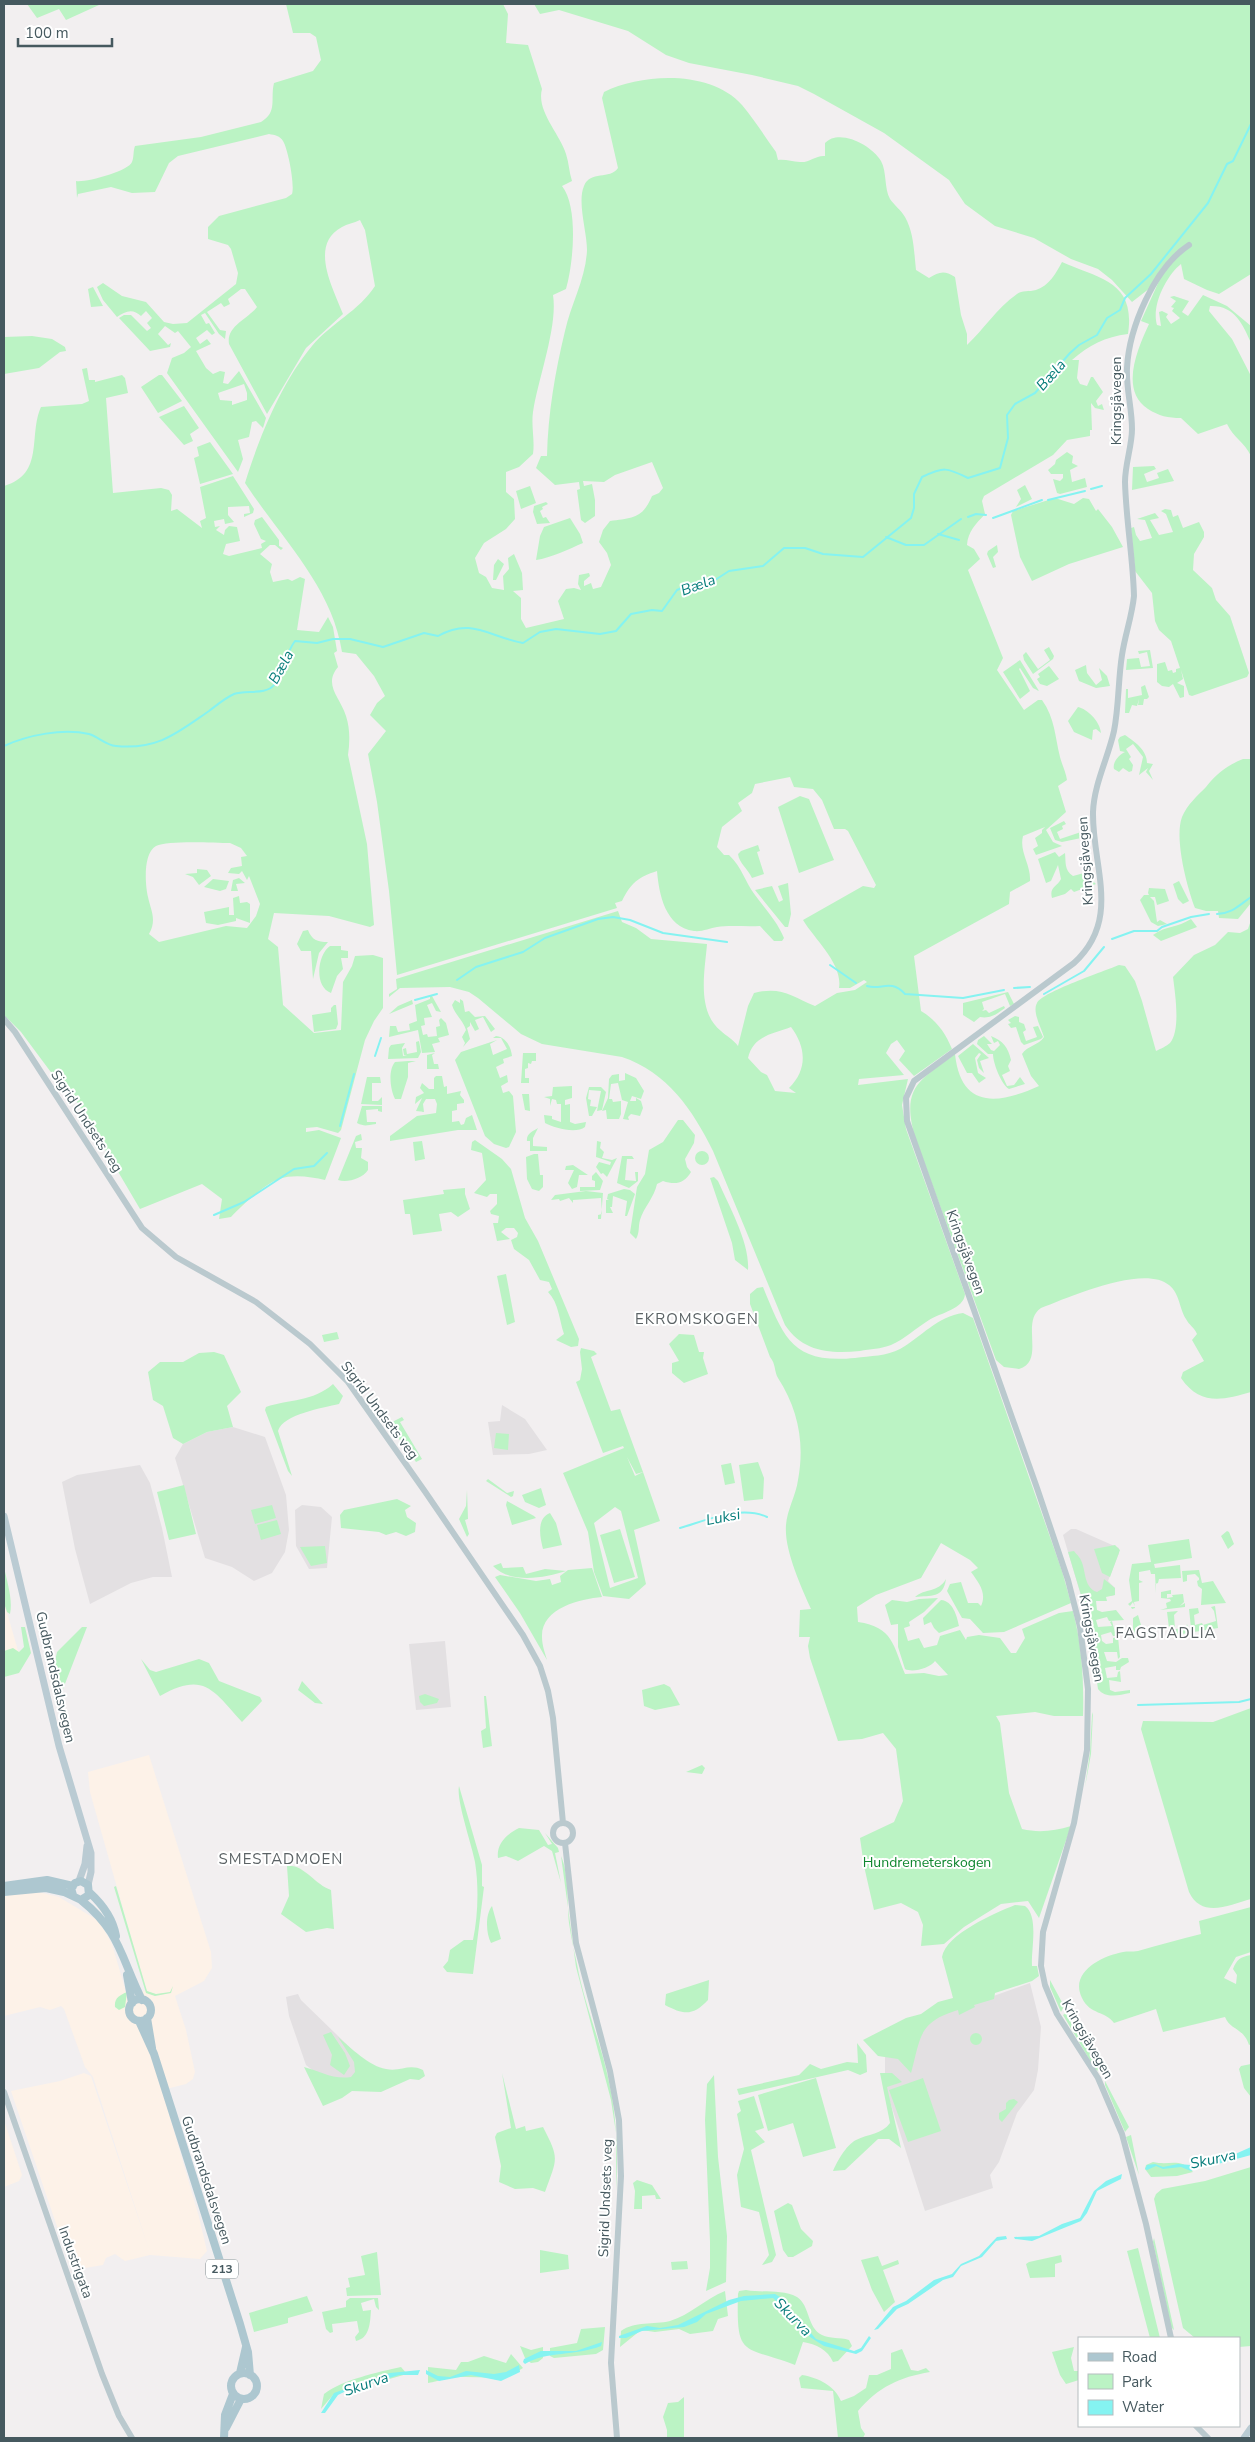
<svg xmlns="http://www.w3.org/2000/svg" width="1255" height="2442" font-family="'Nunito Sans',sans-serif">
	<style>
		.commercial { fill: #fdf2e8 }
		.education { fill: #e3e0e2 }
		.green { fill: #bbf3c4; fill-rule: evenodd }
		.water { fill: #85f3f1 }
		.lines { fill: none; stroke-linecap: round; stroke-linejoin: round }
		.stream { stroke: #85f3f1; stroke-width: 2 }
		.tertiary { stroke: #bac9ce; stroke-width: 6 }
		.secondary { stroke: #bacbd3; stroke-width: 7 }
		.primary { stroke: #adc7d0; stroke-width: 8 }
		.labels { text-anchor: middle; stroke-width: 4; stroke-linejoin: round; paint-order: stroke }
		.shield { fill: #fff; stroke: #7e8b8f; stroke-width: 1 }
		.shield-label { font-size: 12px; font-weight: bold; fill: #46595f }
		.street-label { font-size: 14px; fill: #46595f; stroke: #fff }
		.park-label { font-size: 14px; fill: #108730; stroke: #fff }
		.water-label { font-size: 15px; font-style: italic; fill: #077d7b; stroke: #fff }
		.neighbourhood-label { font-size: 15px; letter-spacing: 1px; fill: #5b6265; stroke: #fff }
	</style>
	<rect width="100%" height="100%" fill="#f2eff0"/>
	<path class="commercial" d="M4 1602 19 1654 4 1653Z
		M149 1755 211 1952 212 1968 204 1981 175 1996 186 2030 195 2072 193 2079 186 2084 162 2090 199 2217 207 2251 200 2259 150 2255 125 2261 115 2254 106 2258 103 2265 79 2269 70 2265 11 2091 60 2081 84 2073 91 2076 150 2253 93 2077 85 2067 64 2009 61 2006 50 2010 40 2007 4 2016V1896L34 1891 59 1897 99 1921 112 1944 128 1999 146 1990 90 1792 88 1772Z
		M4 2120 22 2175 19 2181 4 2187Z"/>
	<path class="education" d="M502 1405 525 1419 547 1450 529 1454 493 1455 488 1422 500 1421Z
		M233 1427 265 1437 286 1495 289 1530 285 1552 272 1573 254 1581 232 1567 205 1558 175 1458 183 1444 207 1432Z
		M140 1465 150 1483 162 1528 172 1577H153L131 1583 90 1604 75 1549 62 1482 77 1475Z
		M302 1505 321 1507 332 1517 327 1568 309 1569 296 1546 295 1510Z
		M1071 1529H1076L1119 1548V1553L1108 1581 1115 1588V1595L1111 1596 1109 1593 1082 1599 1063 1535Z
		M445 1641 451 1707 416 1710 409 1644Z
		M1030 1983 1041 2027 1038 2070 1034 2090 1017 2113 999 2162 990 2175 993 2188 925 2211 885 2086V2042L932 2018Z
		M298 1994 301 2000 369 2066 338 2091 306 2065 289 2016 286 1997Z"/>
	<path class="green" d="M27 4H99V5L66 20 59 9 37 18Z
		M286 4H503L508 14 506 43 528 45 542 89C536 111 560 134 566 154 569 163 569 172 572 181L562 186C579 208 573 265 566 289L553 295C558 326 538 379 533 412 531 426 535 440 533 454L519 467 506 472V492L514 499 515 519 506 529 484 543 475 558 479 573 486 577 492 588 504 590 503 576 509 569 508 558 514 554 522 573 523 590 513 591 521 598V619L526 628 564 619 558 601 566 589 574 588 581 590 578 584 579 575 589 573 590 576 584 581V586L591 583 593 589 601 587 611 565 607 553 599 542 603 530 610 521C633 518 643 518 652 496L659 493 663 488 652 462 615 475 604 482 583 481 584 486 592 484 595 500V516L585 523 581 520 577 490 580 489 579 482 555 485 536 468 541 456H547C548 414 555 372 565 331 571 304 586 278 587 250 587 232 577 202 584 186 590 170 610 180 618 168L602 98 604 92C643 73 711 70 742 105 754 119 765 137 776 152L778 160C786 159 792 162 800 162 809 163 816 155 825 156V143C839 128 872 145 881 161 887 172 884 188 890 199 894 205 901 210 905 217 914 233 914 252 916 270L929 278C939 272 944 270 955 277L961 315 967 334V345C984 329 996 309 1017 294 1022 290 1029 292 1036 290 1049 286 1056 273 1062 262 1100 279 1136 281 1128 334 1105 337 1089 345 1072 360H1079L1077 378 1080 384 1087 386 1091 377H1093L1103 392 1096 401 1098 406 1102 404 1104 410 1095 408 1091 403 1092 430H1090V436L1067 440 1053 455 984 496 982 501 985 514C976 524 968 531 967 545L974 549 980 559 968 570 1003 658 997 670 1024 710 1038 700H1042C1055 718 1055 737 1060 757 1062 765 1066 772 1067 780L1058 786 1066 812 1046 830 1053 842 1062 846 1036 855 1033 849 1038 846 1035 838 1042 833V830L1045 827 1023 836C1019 852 1031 864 1030 881L1010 892 1009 904 914 956 921 1011C936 1020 945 1032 952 1049L914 1076 899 1060 905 1051 897 1040 891 1044 886 1053 904 1075 859 1079 858 1085 908 1079 902 1105 906 1129 965 1294C964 1309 940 1313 929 1320 916 1328 905 1339 891 1345 881 1349 870 1349 860 1351 830 1354 803 1352 785 1325L713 1151C693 1110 667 1072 622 1057L542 1044 521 1034 478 998 469 992 450 987 400 988 389 997V994L397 989 396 979 618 911 622 922 636 928 651 939 707 944C705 971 696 1011 721 1031 726 1036 733 1039 738 1046L748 1006 754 993C781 986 791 996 815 1006L837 993 855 990 867 982 864 980 850 988H839C843 964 815 940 803 920L863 886 874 888 876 885 848 831 845 829H834L822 800 813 789 794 787 790 777 755 784 752 793 738 803 742 811 722 827 717 847 724 855H729C742 867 745 882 755 895 766 910 777 921 784 938L782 941H774L760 926C746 927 730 925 717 927 710 928 702 932 694 931 665 927 659 894 657 871 638 877 631 883 622 901L615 903 617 908 397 975 389 891 377 802 368 754 386 731 370 715 377 703 385 696 374 676 356 654 342 652C332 586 280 537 245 483 259 438 281 383 312 346 331 323 359 311 375 286L365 230 360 220C354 223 347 224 342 227 308 245 334 290 343 314L306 348 267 414 229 344C226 326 248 319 257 307L245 289H241L228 299 230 304 224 307 221 303 207 312 220 330 226 331 225 339 219 334 205 313 201 315 206 324 209 323 215 333 212 335 207 330 196 338 200 344 207 339 211 344 196 351 206 368 213 374 220 371 225 372 223 383 228 384 239 371 266 418 263 428 256 421 252 422 249 437 238 440 243 459 238 472 167 373 172 358 184 353 191 347 178 331 175 333 165 326 158 334 168 345 171 343 170 347 150 351 119 318 124 315H131L147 331 151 328 147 323 152 318 146 311 141 316C133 308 125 311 117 317L103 300 97 287 103 283 122 296 146 302 164 322 173 324 187 323 236 284 238 273 231 249 228 245 208 239V227L219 216 286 198 292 194C295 185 288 149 283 141 280 136 275 135 269 134L178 156 169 163 155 192 132 193 111 187 78 194 77 198 76 181C85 183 129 171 132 162 134 158 133 151 135 146L201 137 261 122C278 112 270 99 274 83L313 71 321 60 316 37 310 33H293ZM244 384 247 393V400L232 405V401L220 400 218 393ZM791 1027C806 1047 808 1069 789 1088L796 1093 775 1091 767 1075 761 1072 748 1058C753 1036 772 1034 791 1027Z
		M534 4H1251V274L1219 294 1207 290 1184 279 1181 264C1167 275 1151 305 1157 325L1161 326 1159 312 1162 311 1168 314 1166 317 1171 324 1180 318 1172 311 1174 308 1171 307 1176 301 1170 297 1174 296 1189 301 1182 312 1188 316 1203 295 1227 306 1251 326V343C1243 324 1234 305 1210 306L1209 311 1232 339 1251 376V456C1245 443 1233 437 1227 424L1198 434 1181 418C1168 418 1159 416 1148 409 1119 390 1138 348 1149 324L1141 321 1159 281 1132 302 1112 280 1098 269 1071 259 1034 238 995 226 965 204 949 180 884 133 814 94 798 86 752 75 689 63 666 55 628 31 559 10 540 14Z
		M93 287 103 306 91 307 88 289Z
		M32 336 52 339 65 347 66 351 60 352 39 368 4 374V337Z
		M87 368 89 380H95V382L122 375 125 378 128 393 106 398 113 493 161 488 169 490 172 495 171 511 177 509 202 528 200 521 206 518 200 487 233 476 254 509 253 513 244 517V514L250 513 249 506 228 507V515L234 522 225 524 224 519 214 521 215 527 220 526 216 530 224 535 225 530 229 526 237 527 240 541 226 544 223 554 229 556 262 548 261 544 266 541 261 539 254 524 255 520 262 517 279 540V546L283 548 281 550 275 545H270L260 554 272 564 270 572 273 582 288 579 292 581 300 577 305 579 297 630 319 632 328 617 333 627 337 651 334 653 338 667C323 685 340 697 346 716 350 728 350 742 348 755L367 844 374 925 370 927 329 916 274 913 268 939 278 947 283 1005 314 1033 341 1030 343 982 352 966 355 956 373 955 383 958V1008L374 1021 365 1040 341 1130 338 1133 317 1127 306 1128V1132L319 1130 341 1138 325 1180C311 1177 294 1174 279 1179 266 1183 240 1207 231 1217L219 1219 222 1199 202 1184 140 1209 70 1090 50 1071 21 1032 4 1015V486C45 474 28 436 41 407L82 404 89 401 82 369ZM230 843 241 848 247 856 241 857 242 866 231 868 228 873 239 874 242 871 247 880 249 876 260 904 256 916 247 928 226 926 159 942 149 934C157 920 151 911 148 897 145 884 143 853 156 846 168 840 215 843 230 843Z
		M159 375H162L182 401 158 413 141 387Z
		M184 406 199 428 190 434 193 441 184 445 159 417Z
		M210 442 233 474 200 484 194 458 199 456 197 447Z
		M1067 452 1073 456 1072 463 1078 466 1070 470 1072 482 1085 478 1087 487 1060 494 1057 493 1053 479 1060 481 1063 478V474H1051L1048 470 1055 464 1056 460Z
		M1154 466 1156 469 1144 474 1147 482 1159 478 1157 473 1168 469 1174 481 1132 490 1133 467Z
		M1025 485 1032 499 1016 507 1021 499 1017 490Z
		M530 486 536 503 521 509 516 491Z
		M1055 498 1074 504 1083 498 1089 499 1096 511 1098 509 1112 527 1123 547 1069 564 1032 581 1020 557 1011 515 1013 511Z
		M546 502 548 504 542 507 543 509 540 511 543 518 546 517 550 523 537 524 533 512 534 506Z
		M1165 509 1171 510 1173 517 1178 515 1183 528 1199 522 1204 532V537L1194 554 1193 570 1212 588 1216 600 1230 616 1249 673 1247 677 1192 696 1189 695 1181 670 1183 679 1177 683 1184 686V697L1180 698 1173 684 1169 687 1162 686 1157 682V664L1165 662 1168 671 1172 670 1173 673 1176 672V669L1180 668 1171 641 1159 630 1155 621 1152 593 1135 571 1131 528 1134 527 1136 535 1140 541 1152 538 1145 520 1137 519 1155 513 1159 518 1150 520 1159 535 1173 532 1166 514 1161 511Z
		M570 518 580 534 583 543C569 549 551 558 536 560L540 536 544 527Z
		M997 545 998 552 993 557 996 567 993 568 987 554 988 551Z
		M498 559 504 564 496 580H493L494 565Z
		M1049 647 1054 656 1053 659 1033 674 1024 660 1023 655 1026 652 1038 669 1050 660 1044 650Z
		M1150 650 1153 668 1126 670 1127 659 1139 658 1141 667 1150 666 1147 652 1139 654 1138 651Z
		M1020 660 1039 691 1033 688 1020 668 1019 669 1030 691 1020 699 1003 672Z
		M1086 665 1087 673 1096 685 1102 680 1099 668 1107 676 1110 686 1096 688 1079 681 1075 670Z
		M1049 666 1059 679 1047 686 1040 684 1037 679 1040 677 1038 674Z
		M1145 685 1149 697 1147 699H1144L1143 705H1138L1139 699 1137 706 1132 705 1129 713H1125L1126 689H1128V698L1142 695 1141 687Z
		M1078 707C1087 709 1100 721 1101 733L1096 729 1093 730 1092 740 1074 732 1068 721Z
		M1125 735C1135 742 1147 750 1147 763L1153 764 1149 771 1153 780 1146 772 1148 768 1139 775 1143 757 1133 744 1126 749 1131 757 1129 759 1133 765 1132 771 1129 772 1123 768 1119 772 1114 769C1112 762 1120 754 1125 752L1120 751 1118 740 1120 737Z
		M1243 759H1251V903L1238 919 1219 918 1218 911H1206L1195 908C1187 887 1174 838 1182 817 1187 805 1197 796 1206 787 1216 774 1228 765 1243 759Z
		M800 796 809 799 834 860 799 873 778 807Z
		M1064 821 1066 824 1062 826 1063 829 1057 832 1060 839 1084 831 1087 835 1086 837 1062 842 1055 840 1050 828Z
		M758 845 760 851 757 852 764 874 752 878C748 869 739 863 738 854L741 851Z
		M1055 852 1059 857 1065 853C1066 862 1064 870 1073 876L1084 873 1096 884 1074 892 1071 889 1065 894 1052 898C1049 887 1057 887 1061 879L1058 865 1051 881 1046 883 1038 859Z
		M197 869 207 870 211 876 199 885 193 877 185 874 197 873Z
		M239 878 245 883 236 884 238 891H231L233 880Z
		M213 879 229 881 226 889 220 891 204 887Z
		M1179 881 1189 901 1183 904 1178 899 1173 884Z
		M788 883 791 914 788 927H785L755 890 772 886 779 902 783 900 778 886Z
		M1149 888 1165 889 1169 901 1157 905 1155 897H1150L1154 901 1157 922 1160 920 1167 924 1158 926 1151 922 1140 900 1144 895H1149L1148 893Z
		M239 896 240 903 247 902 250 904V923L236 918V921L218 925 206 923 204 912 229 907V915H234L233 898Z
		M1191 919 1197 927 1161 941 1153 935C1167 925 1177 928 1191 919Z
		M1251 920V1392C1223 1400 1200 1406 1181 1378L1183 1372 1204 1361 1192 1340 1197 1334C1194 1327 1189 1325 1186 1319 1179 1308 1180 1294 1169 1285 1144 1264 1069 1297 1041 1308 1020 1322 1046 1361 1019 1369L1004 1367 996 1360 915 1137C901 1087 919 1081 955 1054 961 1110 999 1104 1039 1086L1031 1076 1022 1054C1027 1046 1039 1045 1044 1037 1041 1027 1032 1012 1037 1003 1042 992 1105 971 1119 965L1125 966 1135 981 1142 1001 1156 1051C1160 1049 1167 1046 1170 1043 1181 1030 1175 993 1173 977L1194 955 1215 945 1228 932 1240 933 1248 929Z
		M308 930C312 940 317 942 328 942L319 953 313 979 311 951H301L297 944 303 931Z
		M330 946H341V950L348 951V958H341L343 969 337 976 331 993C314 987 317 955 330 946Z
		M1008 992 1014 1004 1010 1006 1005 994 982 1002 984 1009 982 1011 986 1010 989 1013 1004 1006 1005 1008C997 1014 990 1019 980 1017L974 1022 963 1015V1003Z
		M430 996H432L441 1012 436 1011 432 1003 427 1005 432 1017 424 1018 425 1025 421 1026 423 1035 427 1034 428 1037 437 1036 436 1027 440 1026 439 1020 441 1018 446 1023 449 1035 438 1038 440 1042 432 1044 435 1052 422 1053 418 1030 389 1037 390 1026H396L398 1032 410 1030 409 1024 417 1021 415 1005 430 999Z
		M460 999 463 1001 465 1012 469 1011 475 1017 485 1016 495 1029 491 1032 483 1017 475 1020 479 1029 475 1031 470 1022V1026L467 1028 470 1039 463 1047 465 1043 462 1037 466 1030C463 1020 455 1015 452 1005L455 1000 460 1003Z
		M412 1000 413 1004 389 1014 398 1006Z
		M334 1005H336L338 1024 336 1029 314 1032 312 1015 331 1012V1008Z
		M1015 1016 1019 1017V1022L1024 1024 1026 1030 1023 1032 1026 1041 1037 1037 1033 1027 1038 1026 1043 1037 1041 1039 1024 1045 1021 1042 1016 1027 1011 1028 1008 1024 1011 1023 1008 1020Z
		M496 1036C506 1037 511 1047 512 1056L503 1059 504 1063 496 1067 500 1078 507 1075 508 1082 501 1086 503 1093 509 1091 513 1096 516 1132 509 1147 506 1148 494 1144 485 1136 455 1060 461 1052 497 1040 490 1044 493 1055 507 1049 501 1038H493Z
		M984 1036 992 1044H987L991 1050 994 1051 1000 1045 998 1041 994 1043 991 1036C1003 1041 1008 1047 1011 1060L1008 1066 1010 1071 1002 1075 1007 1086 1014 1085 1020 1077 1025 1084 1009 1089C1001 1084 993 1063 993 1054H988L977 1044 978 1040Z
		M419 1041 421 1052 418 1058 388 1059 389 1048 391 1045 405 1043 402 1048 403 1056 407 1055H404L403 1049 406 1048 407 1054 417 1052 416 1042Z
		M973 1044 989 1058 980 1061 984 1073 979 1068 977 1060 981 1054 979 1053 975 1058 978 1073 986 1078 979 1083 972 1073H967L958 1056Z
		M435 1053 432 1055 434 1064H438L439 1069H427V1055Z
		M523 1053H536V1061H532L531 1064 528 1063V1068L525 1069V1078H529V1083H521Z
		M408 1061H416L408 1063V1077L401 1099H395C390 1089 388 1070 395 1062Z
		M625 1073 636 1078 644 1091 641 1099 632 1096 630 1101H636V1098L641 1101 643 1108 640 1116 631 1114 628 1117 629 1120 623 1119 628 1102 622 1100 618 1083 611 1084 609 1099H612L613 1102 621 1101V1114L619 1119H607L606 1110 602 1111 608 1098 609 1079 612 1075 619 1074V1081L625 1080Z
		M436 1076H442L444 1087 447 1086V1094L461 1091 460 1095 464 1100V1103L457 1104V1110L452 1111V1122L459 1121 461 1125 464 1124 466 1118 472 1115 477 1130H458L390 1141V1136L417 1116 436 1113 437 1104 435 1099H426L423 1104 424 1112H426L416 1111 422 1098 415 1104 416 1097 424 1093 420 1088 422 1083 429 1089H434V1078Z
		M367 1077H380L381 1083H372V1101H378L382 1097V1105L361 1104Z
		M572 1086V1098L565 1100V1105L570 1104V1122L575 1124 586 1122 585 1127C576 1134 554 1128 545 1123L544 1115 552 1116V1119L561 1122V1104H557L556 1100 552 1099 550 1106V1099L544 1097 552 1096 553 1087Z
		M589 1087H601L606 1092 602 1110 597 1111 601 1091 589 1090 588 1099 591 1100 590 1106 597 1107 592 1116H589L586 1098Z
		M522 1094H529L530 1111 525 1110Z
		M362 1106H382V1112L378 1111V1109L366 1110 367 1122H376V1124C367 1125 365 1127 357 1123Z
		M678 1120H683L695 1135 694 1143 685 1159 687 1167 691 1172C684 1184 675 1185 663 1181L657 1184C654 1198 644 1207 640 1220 638 1227 640 1232 636 1239L630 1233 637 1187 645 1174 649 1150 663 1142Z
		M538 1128 533 1138V1146L547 1147V1151H530V1141H527C526 1133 534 1131 538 1128Z
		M361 1134 362 1140 355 1142 356 1148H362L361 1158 368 1162V1170C362 1179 347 1183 338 1180L356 1136Z
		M475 1140 502 1159 511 1169 525 1218 538 1241 579 1339 578 1346 571 1347 556 1340 564 1334C559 1320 559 1303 548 1292L552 1289 549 1282 540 1280 529 1260 514 1249 511 1240 517 1237 518 1233 514 1228H506L501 1232 510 1239 497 1241 493 1223H498L499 1216 491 1214 490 1211 497 1204V1194H490L487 1197 474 1193 486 1180 482 1153 471 1150 472 1142Z
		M422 1141 425 1159 415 1161 413 1142Z
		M597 1141 601 1142 600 1148 604 1152 602 1158 612 1160 617 1158 607 1177 603 1173 601 1174 596 1167 599 1162 610 1165 611 1162 596 1157Z
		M695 1158a7 7 0 1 1 14 0a7 7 0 1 1-14 0Z
		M534 1154H538L540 1175H543V1187L539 1191 532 1189 527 1179 526 1157Z
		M622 1156H632L634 1159H627L625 1180 636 1181 635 1172H638V1181L629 1188 617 1183Z
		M573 1165 588 1175H579L577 1187 572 1189 568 1183 574 1170H565L566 1166Z
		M596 1172 603 1181 600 1190 580 1191V1187H595V1181L592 1180V1176Z
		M714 1177 718 1181C729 1206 750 1243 748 1270L735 1260 732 1243 710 1178Z
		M465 1188V1194L470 1209 458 1217 451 1212 439 1214 442 1231 413 1235 410 1214H405L403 1200 444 1194 443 1190Z
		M624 1189 630 1190 635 1194 627 1216H625L627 1201 613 1196 612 1207H610L613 1213H606V1200H609L607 1199 608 1194Z
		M586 1191 603 1193 601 1219H598V1215L602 1214 601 1198 573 1200V1203L569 1198 560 1201 559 1199 551 1200 555 1195Z
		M506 1274 515 1322 507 1325 497 1276Z
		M763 1287C784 1338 792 1364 855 1358 870 1356 887 1356 900 1349 921 1337 938 1316 963 1313L973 1318 1062 1571 1071 1603 1004 1632 983 1633 970 1619 962 1618 947 1591 950 1584 961 1582 968 1603H978L981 1606C987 1593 979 1583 971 1572L978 1568 970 1560 941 1543 921 1578 876 1595 857 1607 858 1622C893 1627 893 1645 905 1674L924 1673 939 1676 948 1675 935 1661C930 1668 913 1673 905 1669L898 1647V1624L891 1625 885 1605 892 1600 907 1602 919 1599 938 1598 924 1612 909 1622 910 1626 904 1628 908 1641 919 1638 924 1648 937 1645 940 1636 960 1630 966 1640 967 1637 979 1635 1000 1638 1011 1653H1016L1025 1638 1022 1629 1059 1613 1073 1611C1082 1646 1084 1681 1083 1716H1054L1035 1712 996 1716 1000 1723 1009 1793 1022 1829C1039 1833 1054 1831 1071 1826L1039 1918 1028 1901 1001 1904 964 1927 944 1944 921 1946 923 1925 918 1912 901 1903 874 1910 864 1866 860 1838 894 1822 903 1801 896 1749 883 1733 862 1739 838 1741 810 1658 808 1646 810 1637H799L800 1610 811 1609C801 1586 784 1550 786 1525 787 1510 796 1495 798 1480 805 1443 798 1409 778 1378 774 1371 776 1364 770 1357L750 1304V1294L757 1288Z
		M337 1332 339 1339 324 1342 322 1335Z
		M679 1334 694 1335 699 1352H704L703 1358 708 1374 684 1383 672 1373V1363L679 1361 669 1344Z
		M581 1348 594 1351 597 1354 591 1357 611 1411 620 1409 643 1472 636 1474 627 1457 635 1476 643 1472 660 1521 634 1530 646 1584 629 1599 603 1596 594 1572 588 1532 563 1473 624 1448 623 1446 603 1453 576 1382 580 1380 582 1369 580 1352ZM615 1507 621 1511 638 1578 610 1588 594 1523Z
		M214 1352 224 1355 241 1392 227 1406 233 1427 207 1432 183 1444 173 1438 163 1406 153 1400 148 1372 160 1362H183L199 1353Z
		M333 1384 343 1396 339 1404C323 1408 283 1414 278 1431L292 1476 288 1471 265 1410 266 1407C289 1399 313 1402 333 1384Z
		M402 1417 404 1420 400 1422 422 1459 416 1462 388 1424Z
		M496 1433 509 1434 508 1450 494 1448Z
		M758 1462 764 1478 763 1499 744 1501 739 1465Z
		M731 1463 735 1483 725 1485 721 1465Z
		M488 1479 507 1493 514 1491 513 1496 511 1497 486 1481Z
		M184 1485 196 1534 169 1540 157 1492Z
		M541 1488 546 1505 539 1508 525 1502 522 1495Z
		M467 1490 468 1519 465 1520 469 1534 467 1537 459 1519 466 1506Z
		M397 1499 411 1506 405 1510 407 1517 416 1523 415 1532 406 1536 396 1532 386 1535 379 1532 341 1528 340 1515 344 1510Z
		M507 1501 534 1516 536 1518 512 1525 506 1505Z
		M272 1505 276 1518 255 1524 251 1510Z
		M550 1513 556 1523 562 1545 543 1549C540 1537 536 1519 550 1513Z
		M277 1520 281 1534 261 1540 257 1525Z
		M620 1529 635 1577 614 1583 600 1535Z
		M1227 1531 1229 1532 1234 1544 1228 1549 1221 1536Z
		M1189 1539 1192 1558 1154 1564 1155 1568 1180 1565 1181 1578 1159 1579 1158 1583 1155 1584 1156 1593 1155 1574H1151L1150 1570 1139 1572V1580L1143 1582 1139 1583V1601L1134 1602 1135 1608 1132 1609 1131 1607H1135L1133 1602 1130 1606 1128 1604 1132 1601 1129 1580 1132 1564 1151 1562 1148 1545Z
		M1115 1545 1120 1550 1110 1577 1102 1573 1094 1549Z
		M325 1546 327 1563 311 1566 300 1547Z
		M1074 1551C1075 1553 1077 1554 1079 1557 1087 1567 1082 1587 1097 1592L1102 1589 1104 1579 1115 1588V1595L1106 1597 1107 1601H1096L1097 1610 1102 1612 1116 1610 1124 1620 1109 1621 1107 1617 1096 1620 1098 1627 1112 1626 1110 1622 1112 1621 1116 1636H1113L1111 1632 1101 1635 1102 1641 1106 1644 1113 1643V1638L1118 1637 1120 1657 1118 1659 1117 1652H1104L1107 1661 1116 1662 1122 1658H1128L1129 1662 1121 1667 1120 1670H1116V1666L1105 1668 1107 1678 1117 1677 1118 1672 1120 1671 1121 1682 1109 1680 1110 1690 1115 1692 1130 1690V1693C1119 1695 1106 1699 1098 1689L1088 1618 1068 1552Z
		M501 1563 503 1568 523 1567 526 1574 545 1569 566 1571C545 1578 510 1584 493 1566Z
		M4 1567C7 1582 13 1599 10 1614L7 1612 4 1603Z
		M592 1568 602 1597C580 1599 541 1608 542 1637 542 1645 545 1653 547 1660L520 1613 495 1577 500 1575 536 1581 550 1579 552 1585 561 1582 560 1576 568 1570Z
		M1199 1570 1202 1583 1213 1581 1226 1603 1201 1605 1202 1589 1198 1586 1197 1581 1199 1580V1578L1195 1574 1187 1575V1581L1183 1582 1182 1571Z
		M946 1579C943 1599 931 1595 915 1597 925 1588 938 1593 946 1579Z
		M1171 1590V1594H1167V1598L1173 1597 1172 1595 1183 1594 1184 1602 1180 1606 1185 1603V1607L1160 1610 1167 1608 1166 1603 1171 1601 1170 1599 1161 1598V1592Z
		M941 1600C953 1601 957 1616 959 1626L939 1633 934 1628 931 1622 924 1625 923 1618Z
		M1215 1606 1218 1628 1170 1636 1167 1612 1178 1611 1174 1615 1175 1629 1186 1628 1187 1624 1188 1628H1191L1189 1609 1198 1608 1199 1613 1194 1615 1195 1625 1202 1623 1203 1625 1216 1621 1214 1611 1211 1607Z
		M1138 1615 1141 1625 1135 1628 1136 1634 1150 1632 1151 1625 1153 1637 1133 1639V1618Z
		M21 1627H25L31 1653 19 1673 4 1677V1651L13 1648 19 1652 24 1647Z
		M82 1627H87L63 1689 54 1666 57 1652Z
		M141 1659 150 1670 156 1672 199 1659 209 1663 219 1681 260 1697 262 1701 242 1722C213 1690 204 1671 160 1696Z
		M302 1681 323 1704 315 1703 298 1690Z
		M664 1684 670 1687 680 1705 655 1710 644 1706 642 1690Z
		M425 1694 439 1699 437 1703 424 1706 420 1702 419 1696Z
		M484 1696H486L492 1746 483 1748 481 1731 486 1728Z
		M1251 1708V1899C1229 1905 1202 1919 1189 1892L1141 1729 1143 1721 1213 1722Z
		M1093 1712 1091 1754 1085 1787 1090 1752 1092 1715Z
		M702 1765 705 1768 702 1774 686 1772Z
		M459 1786 482 1865V1886L484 1887 473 1974 447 1972 443 1967 448 1961 450 1950 464 1940H473C478 1916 479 1887 475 1862 472 1845 456 1800 459 1786Z
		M519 1828 539 1830 548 1845 552 1844 545 1833 558 1848 559 1852 555 1853 561 1883 552 1851 544 1846 518 1861 506 1856 498 1858C496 1844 507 1834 519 1828Z
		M561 1856C569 1874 567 1902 569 1923 571 1937 574 1951 577 1964 584 2004 601 2042 609 2082 617 2118 618 2154 616 2191V2133L611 2100 576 1967Z
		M287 1866C304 1864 315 1885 331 1890L334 1929 327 1928 306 1932 281 1914 289 1896Z
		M116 1886 147 1991 156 1994 170 1992 173 1986 171 1993 155 1996 146 1993 114 1887Z
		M1015 1905 1025 1906C1039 1916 1031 1949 1032 1966H1037L1039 1976 1032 1981 995 1993 994 1999 974 2005 975 2007 959 2015 958 2010C918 2022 921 2037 911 2073L898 2059 878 2056 863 2040 906 2018 921 2014 938 2002 953 1998 942 1957C946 1934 995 1913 1015 1905Z
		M492 1906 501 1939 491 1943C486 1933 485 1915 492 1906Z
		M1251 1907V1952L1236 1957 1224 1978 1236 1984 1237 1975 1233 1969C1237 1959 1240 1957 1251 1955V2044L1249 2045C1244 2028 1230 2030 1225 2017L1163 2032 1156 2009 1114 2023C1106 2011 1090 2015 1082 1998 1069 1972 1102 1956 1123 1952 1128 1951 1132 1952 1138 1951 1159 1945 1180 1939 1201 1934L1199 1921Z
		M709 1980 708 2000C693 2016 684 2015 665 2005L666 1994Z
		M1050 1980 1064 2006 1061 2012 1050 1987Z
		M127 1992 125 2007 119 2010 115 2007C114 1998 120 1995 127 1992Z
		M1066 2013 1069 2014 1100 2072 1095 2069 1063 2015Z
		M331 2032 345 2053 350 2066 344 2075 330 2065 332 2055 323 2035Z
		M970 2039a6 6 0 1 1 12 0a6 6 0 1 1-12 0Z
		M338 2037C351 2048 369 2066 386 2069 401 2072 409 2063 423 2070L425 2076 419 2080 410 2079 381 2092 352 2091 342 2098 323 2106 304 2067C319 2071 334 2080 351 2077L355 2072 354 2062Z
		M857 2043 866 2055 867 2072 860 2075 848 2070 739 2095 737 2089 799 2075 810 2064 821 2069 847 2062 858 2063Z
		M1251 2064V2097L1244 2088 1239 2069 1241 2066Z
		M502 2073 516 2129 525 2126 526 2131 543 2127C560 2160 557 2158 545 2192L533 2188 515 2189 499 2182 501 2166 495 2137 497 2133 511 2128Z
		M880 2073H892L902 2082 887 2087 901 2148 889 2139H878L845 2170 833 2171C837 2162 846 2145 856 2140 868 2134 882 2134 890 2123Z
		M714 2075 718 2157 727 2236 726 2282 706 2291 710 2268V2242L705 2120 707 2084Z
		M816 2078 836 2148 803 2157 793 2123 768 2131 758 2095Z
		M923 2078 941 2131 908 2142 889 2090Z
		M1105 2081 1129 2127 1125 2132 1105 2085Z
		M754 2096 764 2128 755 2131 765 2142 751 2150 776 2255 772 2262 762 2265 769 2255 759 2212 741 2207 737 2175 744 2149 737 2114 741 2111 738 2101Z
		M1014 2099 1018 2102 1002 2122 999 2119V2113L1006 2109V2103L1009 2100Z
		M1131 2135 1139 2175 1126 2137Z
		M1153 2162C1170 2166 1180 2157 1193 2172L1177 2176 1151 2177 1145 2169 1146 2165Z
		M1251 2167V2346L1239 2347V2338H1195L1183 2328 1154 2199 1156 2194 1162 2189 1205 2181Z
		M637 2180 652 2185 661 2199H656L655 2195 642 2196V2209H634L635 2191 633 2183Z
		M788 2203 792 2205 801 2229 813 2241 812 2246 793 2257H788L783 2250 774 2211Z
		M1154 2238 1174 2330 1171 2327 1153 2242Z
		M1138 2248 1160 2338H1150L1127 2251Z
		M540 2250 568 2255 569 2269 540 2273Z
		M377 2252 381 2295 347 2296 346 2288 350 2287 348 2278 365 2275 361 2256Z
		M1061 2255 1062 2262 1055 2264V2277L1030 2278 1026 2264 1029 2262Z
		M878 2256 882 2266 898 2260 899 2264 883 2270 895 2302 884 2312 872 2290 861 2260Z
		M687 2261 688 2269 672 2270 671 2262Z
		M746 2290C763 2293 782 2289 797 2297 810 2305 807 2328 822 2335 830 2339 840 2337 849 2340L852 2346 838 2361 833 2362C828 2350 816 2344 803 2342L795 2365C743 2345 736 2359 738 2294L739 2291Z
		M725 2291 728 2316 718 2319 713 2331 690 2334 679 2329 655 2332 641 2330 620 2347 621 2331C635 2321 653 2325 670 2321 690 2315 705 2299 725 2291Z
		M307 2296 313 2311 288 2318V2323L254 2332 249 2313Z
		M350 2298H378L379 2310 376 2307 374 2299 361 2303 363 2311 371 2310C370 2323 370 2338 356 2341L355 2337 359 2332 357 2321 332 2324 333 2332 330 2333 326 2329 322 2312 346 2307V2301Z
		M605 2327 603 2350 596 2354 554 2358 550 2356V2348L577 2343 581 2329Z
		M520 2346 531 2350 543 2347V2358L538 2362 531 2363 525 2358Z
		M1074 2347 1071 2358 1074 2371H1079V2380L1066 2384 1060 2375 1052 2352Z
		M902 2349 911 2370 918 2371 926 2368 930 2372C900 2377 878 2387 858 2411L861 2428 865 2434 863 2438H838L833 2391 801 2388 799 2378 802 2375C819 2378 835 2386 841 2401L854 2396 866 2388 869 2375H877L891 2369V2353Z
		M511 2354 523 2368C503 2382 482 2376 460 2377 450 2377 439 2381 428 2383V2367L456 2370 461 2362H468L484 2356 506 2363Z
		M401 2367 407 2374 333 2395 321 2409 324 2394C342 2380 378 2372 401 2367Z
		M684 2397V2438H667V2430L663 2417 668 2403 678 2402Z"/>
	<path class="water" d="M1251 2147V2155L1218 2164 1204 2163 1191 2171 1181 2167 1163 2169 1156 2166 1147 2170 1145 2169 1147 2165 1155 2164 1163 2167 1178 2164 1191 2165 1198 2162 1233 2155Z
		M1122 2174 1121 2179 1097 2191 1087 2213 1081 2221 1032 2241 1015 2239 1014 2237 1039 2236 1062 2224 1080 2218 1094 2191 1106 2181Z
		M1006 2236 1007 2239 996 2241 982 2257 961 2266 953 2277 943 2280 908 2304 897 2309 878 2329 874 2330 893 2307 906 2301 934 2280 952 2274 961 2264 979 2256 997 2237Z
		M775 2294 780 2297 816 2339 854 2351 861 2348 869 2336 871 2338 862 2351 856 2354 824 2346 810 2337 804 2328 773 2298 741 2301 706 2314 697 2322 684 2327 642 2331 626 2338H619V2336L647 2326 660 2328 678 2325 729 2300 744 2296Z
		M602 2342 601 2346C576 2356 546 2351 525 2364L523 2362 524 2359 541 2351H576Z
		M519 2365 520 2372 501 2381 471 2375 439 2381 426 2374V2370L438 2376 450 2377 466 2371 494 2374 506 2372Z
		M420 2370 418 2375H399L344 2392 338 2395 325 2413H321L334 2393 390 2373Z"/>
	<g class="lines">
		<path class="stream" d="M1091 489 1102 486
			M1048 500 1085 491
			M968 517 976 514 986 515
			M993 518 1042 500
			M938 534 959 540
			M886 537 906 545H924L961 519
			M4 746C28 735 63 728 89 734 99 737 105 745 116 746 158 750 177 733 209 711 217 705 225 698 234 694 246 690 266 695 274 685 284 672 285 654 295 641L317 643 333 639H350L383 647 424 633 438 636C472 617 489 637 523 643L540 632 556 629 600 634 616 631 631 614 652 610 662 611 677 590 694 583 712 582 729 571 763 566 784 548H805L823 554 863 557 911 518 914 508V494L922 477C944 467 946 467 968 478L1000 468 1008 438 1007 415 1015 404 1035 393 1070 353 1079 345 1097 335 1107 318 1120 310 1125 298 1151 274 1208 203 1227 164 1233 161 1251 124
			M1217 914C1233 913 1238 906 1251 897
			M1112 939 1134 931H1157L1162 927 1191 917 1209 914
			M830 965 856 983
			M457 980 476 967 523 952 545 938 598 919 613 917 630 920 663 933 727 942
			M867 986C881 991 890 978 905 994L963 998 1004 990
			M1014 988 1030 987
			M1044 994 1084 971 1104 947
			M415 1000 437 994
			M375 1056 381 1038
			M340 1126 354 1074
			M214 1215 244 1202 294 1169 314 1166 327 1153
			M680 1528C707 1520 741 1505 767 1517
			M1138 1705 1239 1702 1251 1699"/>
		<path class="tertiary" d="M4 1019 15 1032 142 1228 176 1257 256 1302 310 1344 348 1382 426 1493 523 1635 540 1666 548 1691 553 1718 563 1823
			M553 1833a10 10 0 1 1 20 0a10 10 0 1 1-20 0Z
			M565 1843 576 1943 610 2071 619 2120 621 2176 611 2363 617 2438
			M4 2092 102 2374 119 2416 132 2438
			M1171 2338 1146 2224 1122 2134 1098 2078 1057 2014 1045 1985 1041 1966 1043 1932 1074 1823 1087 1750 1088 1689 1080 1627 1068 1580 1037 1488 907 1121 906 1098 914 1081 1074 963C1122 919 1092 867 1093 812 1094 784 1108 758 1114 731 1119 706 1118 680 1122 655 1125 635 1132 616 1134 596 1133 558 1126 520 1125 482 1125 464 1132 446 1132 429 1132 408 1126 389 1127 368 1129 328 1154 268 1189 245
			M1196 2426 1208 2438"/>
		<path class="secondary" d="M4 1516 59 1746 91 1853V1872L88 1885
			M79 1881 85 1864 87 1846
			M1244 2438 1251 2428"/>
		<path class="primary" d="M4 1886 47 1880 73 1886
			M4 1892 46 1888 64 1892 81 1900 89 1895 88 1885 81 1881 75 1883 71 1888 73 1895
			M90 1893C102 1904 113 1919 116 1936
			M81 1900C120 1931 121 1958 142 2000
			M127 1975 132 2003
			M129 2010a11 11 0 1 1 22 0a11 11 0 1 1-22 0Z
			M147 2018 152 2048
			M139 2021 154 2054 240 2324 248 2352 250 2375
			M231 2386a13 13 0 1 1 26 0a13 13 0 1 1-26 0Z
			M240 2373 246 2347
			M226 2428 241 2399
			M224 2438 225 2415 233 2394"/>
	</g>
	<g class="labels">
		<rect class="shield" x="206" y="2259.5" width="32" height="19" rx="4"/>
		<g class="shield-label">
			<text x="222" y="2273">213</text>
		</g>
		<g class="street-label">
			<text transform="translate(1116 401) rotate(-90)" y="5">Kringsjåvegen</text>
			<text transform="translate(1085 861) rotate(-94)" y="5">Kringsjåvegen</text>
			<text transform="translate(87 1121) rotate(57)" y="5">Sigrid Undsets veg</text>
			<text transform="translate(966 1252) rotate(70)" y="5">Kringsjåvegen</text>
			<text transform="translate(380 1410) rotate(53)" y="5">Sigrid Undsets veg</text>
			<text transform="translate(1092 1638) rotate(80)" y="5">Kringsjåvegen</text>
			<text transform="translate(56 1677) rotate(77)" y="5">Gudbrandsdalsvegen</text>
			<text transform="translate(1088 2039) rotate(60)" y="5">Kringsjåvegen</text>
			<text transform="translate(207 2180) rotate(72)" y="5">Gudbrandsdalsvegen</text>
			<text transform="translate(605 2198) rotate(-88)" y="5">Sigrid Undsets veg</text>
			<text transform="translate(76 2262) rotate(70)" y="5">Industrigata</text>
		</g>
		<g class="park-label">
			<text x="927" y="1867">Hundremeterskogen</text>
		</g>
		<g class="water-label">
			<text transform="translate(1051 375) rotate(-48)" y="5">Bæla</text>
			<text transform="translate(698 585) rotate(-20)" y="5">Bæla</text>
			<text transform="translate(281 667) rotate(-61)" y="5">Bæla</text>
			<text transform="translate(723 1517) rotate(-11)" y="5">Luksi</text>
			<text transform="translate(1213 2159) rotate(-12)" y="5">Skurva</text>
			<text transform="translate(793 2317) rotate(46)" y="5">Skurva</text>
			<text transform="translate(366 2384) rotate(-19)" y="5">Skurva</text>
		</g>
		<g class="neighbourhood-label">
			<text x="697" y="1324">EKROMSKOGEN</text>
			<text x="1166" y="1638">FAGSTADLIA</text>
			<text x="281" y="1864">SMESTADMOEN</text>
		</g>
	</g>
	<rect width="1255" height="2442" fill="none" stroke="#46595f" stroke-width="10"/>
	<rect x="1078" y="2337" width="162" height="90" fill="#ffffff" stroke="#b5bdbf"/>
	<rect x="1088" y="2353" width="25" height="8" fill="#adc7d0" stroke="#b5bdbf"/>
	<text x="1122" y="2362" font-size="15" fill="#46595f">Road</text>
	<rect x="1088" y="2374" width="25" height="15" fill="#bbf3c4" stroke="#b5bdbf"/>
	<text x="1122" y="2387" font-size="15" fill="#46595f">Park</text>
	<rect x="1088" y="2400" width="25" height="15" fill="#85f3f1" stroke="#b5bdbf"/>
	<text x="1122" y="2412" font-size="15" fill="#46595f">Water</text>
	<path d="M18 38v8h94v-8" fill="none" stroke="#46595f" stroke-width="2.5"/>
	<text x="25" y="38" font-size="15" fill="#46595f" stroke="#ffffff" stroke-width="4" paint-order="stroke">100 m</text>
</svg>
